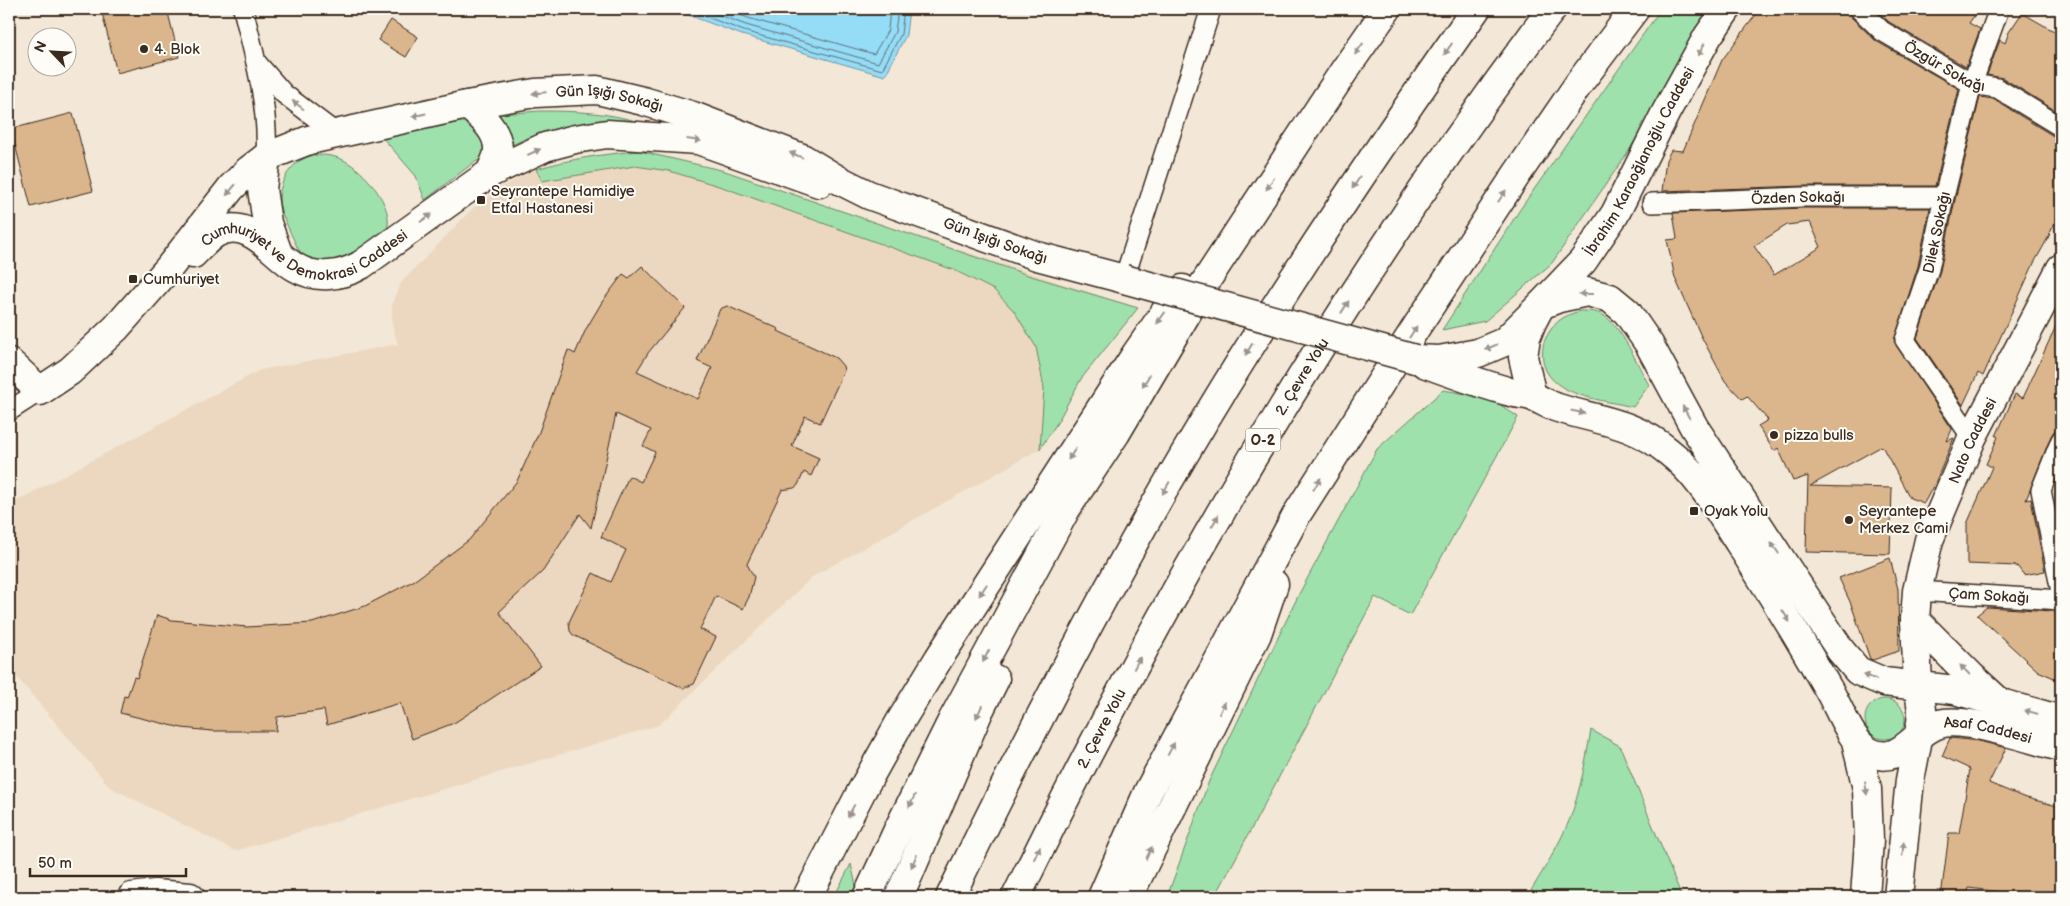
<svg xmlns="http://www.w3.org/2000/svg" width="2070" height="906" font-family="'Balsamiq Sans',sans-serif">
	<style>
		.built { fill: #ecd8c0 }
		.green { fill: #9ee1ad; stroke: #6c8666 }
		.water { fill: #95dcf7; stroke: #7195a0 }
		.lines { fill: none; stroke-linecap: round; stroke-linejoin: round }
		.shore { stroke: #5f7175; stroke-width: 1 }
		.building { fill: #dbb58c; stroke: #3b2a1e; fill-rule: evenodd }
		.street-casing { stroke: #3b2a1e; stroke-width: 22 }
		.secondary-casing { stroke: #3b2a1e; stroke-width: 31 }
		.primary-casing { stroke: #3b2a1e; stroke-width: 31 }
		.highway-casing { stroke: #3b2a1e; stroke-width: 31 }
		.street { stroke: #fdfcf7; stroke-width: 19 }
		.secondary { stroke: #fdfcf7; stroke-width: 28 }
		.primary { stroke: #fdfcf7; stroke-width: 28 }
		.highway { stroke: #fdfcf7; stroke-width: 28 }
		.secondary-bridge-casing { stroke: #3b2a1e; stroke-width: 31; stroke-linecap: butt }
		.secondary-bridge { stroke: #fdfcf7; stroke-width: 28 }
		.oneway { fill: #9c938a }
		.poi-dot { fill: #3b2a1e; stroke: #fdfcf7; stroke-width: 2 }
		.labels { text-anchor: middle; stroke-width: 4; stroke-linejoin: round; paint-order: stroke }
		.shield { fill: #fdfcf7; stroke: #75695f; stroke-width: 1 }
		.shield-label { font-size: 14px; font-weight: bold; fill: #3b2a1e }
		.poi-label { font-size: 15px; fill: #3b2a1e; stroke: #fdfcf7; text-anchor: start }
		.street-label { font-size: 15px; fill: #3b2a1e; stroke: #fdfcf7 }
	</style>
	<rect width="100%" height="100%" fill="#f3e7d7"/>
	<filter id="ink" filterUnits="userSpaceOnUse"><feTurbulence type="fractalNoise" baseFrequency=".02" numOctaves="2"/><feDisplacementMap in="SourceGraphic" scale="10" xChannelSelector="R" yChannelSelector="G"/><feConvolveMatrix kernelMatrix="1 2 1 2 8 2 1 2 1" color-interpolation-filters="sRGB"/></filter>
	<g filter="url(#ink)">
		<path class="built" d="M639 151 725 171 933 241 1138 308 1081 379 1057 423 1040 449 812 577 659 725 235 851 110 787 9 668V505L260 370 398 344 392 325V303L401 283 472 209 500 188 536 169 566 161 602 154Z"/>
		<path class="green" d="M1661 9H1711L1630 149 1552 263 1485 321 1442 330 1521 208Z
			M541 111C575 111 606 112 639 122L550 132 527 138 473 163 425 200 416 176 383 138 500 114Z
			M639 151 725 171 1028 275 1138 308 1081 379 1057 423 1040 449 1044 388 1036 347 1014 311 994 290 954 270 722 187 669 171 635 166 542 181 536 169C570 159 603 154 639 151Z
			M314 155C324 155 332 155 341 159 361 167 386 197 388 218 389 224 387 231 386 238L342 272C331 268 315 264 306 257 298 252 295 242 291 234 287 224 280 212 279 201 279 180 293 159 314 155Z
			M1580 311C1588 311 1596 311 1603 315 1621 325 1638 366 1649 385L1633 407C1605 400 1553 397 1544 365 1542 358 1542 349 1544 342 1552 324 1561 316 1580 311Z
			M1443 390 1490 398 1518 417 1410 615 1375 597 1215 897H1167L1209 781 1299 594 1377 449Z
			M1865 719a20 20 0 1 1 40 0a20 20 0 1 1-40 0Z
			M1591 730 1620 746 1682 897H1527C1543 871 1560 844 1571 816 1581 787 1586 759 1591 730Z
			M851 864 856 885 850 897H834Z"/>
		<path class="water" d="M672 9H909L906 35 885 76 742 35Z"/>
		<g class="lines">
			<path class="shore" d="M686 9 744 31 882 70 901 34 904 9
				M703 9 746 25 878 63 895 32 898 9
				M725 9 748 18 874 54 888 30 890 9"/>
		</g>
		<path class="building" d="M101 9H167L179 57 117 73Z
			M1760 9H1848L1851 17 1876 41 1959 89 1935 186H1804L1662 191 1666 160 1671 150 1683 151 1722 60Z
			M1875 9H1979L1969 23 1980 29 1966 67 1889 22Z
			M2022 13 2061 35V114L2003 78 1987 75 2000 40 2005 43 2009 32Z
			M391 20 418 37 406 57 378 40Z
			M1980 97 1993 99 2055 137 2061 138V208L2048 238 2034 263 1983 376 1978 373 1963 405 1917 338 1940 271 1955 200Z
			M73 113 93 191 31 207 11 129Z
			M1804 208H1930L1918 266 1894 341 1952 429 1947 441 1954 438 1936 481 1924 503 1910 498 1882 446 1810 486 1892 488 1890 554 1806 552 1808 476 1793 481 1778 448 1774 451 1758 426 1768 420 1747 396 1742 399 1725 381 1701 336 1675 278 1667 240 1677 239 1673 213ZM1810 222 1821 247 1774 275 1754 246 1787 225Z
			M642 266 685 308 648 353 637 371 698 399 712 368 697 361 720 309 727 306 779 329 778 331 836 358 843 366 844 371 820 423 805 416 792 446 819 458 811 476 804 472 798 485 794 488 782 490 747 564 754 577 749 597 743 609 716 596 700 629 716 637 694 684 683 688 573 635 570 631 569 622 593 573 611 582 626 550 601 537 629 476 641 482 655 452 643 446 651 430 616 414 591 528 580 514 543 571 499 612 541 666 454 723 412 739 400 703 327 725 324 710 277 717 276 731H212L182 728 120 713 124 696 127 697 134 677 137 678 157 615 172 620 247 627 312 623 365 606 415 580 469 540 517 481 539 432 568 350 575 354 586 329 602 302 623 274 629 278Z
			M2061 315V429L2054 431 2051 436 2026 500 2031 499 2045 571 2024 575 2017 566 1967 564V524L1992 467 1986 464 1998 437 1996 436 2015 394 2023 398Z
			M1890 558 1898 589 1899 651 1873 660 1870 659 1851 604 1839 578Z
			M1987 607 2053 611 2061 618V681L2038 671 1977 615Z
			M1950 738 1979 741 2006 748 1989 783 2023 797 2061 807V897H2009V893L1969 888 1966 897H1941L1949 833H1959L1970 769 1942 756Z"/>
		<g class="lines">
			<defs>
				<g id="street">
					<path d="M243 9C255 57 269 107 266 157"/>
					<path id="s1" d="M1859 9 1882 31 1972 84 1997 88 2061 127"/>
					<path d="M256 62 284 94 337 134"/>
					<path id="s2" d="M1652 203 1804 197H1944"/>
					<path d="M1124 279 1211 9"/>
					<path d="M9 411 40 391"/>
					<path id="s3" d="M1972 438 1905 340 1929 269 1944 197 1972 84 1999 9"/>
					<path d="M2061 440 2041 490 2061 592"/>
					<path id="s4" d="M1917 591 2061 600"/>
				</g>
				<g id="secondary">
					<path d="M467 105C479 114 499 131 498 150 498 157 493 166 490 173"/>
					<path d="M266 157 262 189 267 223 278 253"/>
					<path id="s5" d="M193 254C200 247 208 238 216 233 248 215 273 254 295 267 316 280 342 276 361 265L490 173 545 147 575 139 607 134 698 140 819 183"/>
					<path d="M1415 359 1439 360 1478 353 1504 342 1541 305 1559 298 1587 292 1610 298 1627 312 1649 344 1694 427 1841 651 1858 671 1884 682 1955 690 2061 720"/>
					<path id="s6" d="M9 362 40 391 70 371 116 328 168 269 231 188 249 170 266 157 309 140 467 105 535 93 597 90 643 101 693 116 802 158 835 178 869 195 1037 256 1124 279"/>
					<path id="s7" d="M1424 363C1451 373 1478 383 1507 391 1515 394 1523 394 1531 396 1540 399 1548 405 1558 408 1600 421 1633 422 1669 452 1700 476 1719 512 1740 544 1770 591 1799 638 1827 687 1839 706 1850 742 1870 752 1900 767 1914 731 1939 724 1966 716 2032 740 2061 747"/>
					<path id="s8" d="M1532 396 1523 357 1526 337 1532 322 1541 305 1583 261 1615 214 1666 112 1708 36 1727 9"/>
					<path d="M1915 620 1972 677 1996 699"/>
					<path d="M1856 741 1867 789 1869 840 1865 897"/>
					<path id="s9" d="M1898 897 1910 780 1921 723 1922 710 1918 685 1915 620 1917 591 1929 540 1972 438 2061 268"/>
				</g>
				<path id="primary" d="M132 897 155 894 190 897"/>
				<g id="highway">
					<path d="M807 897 861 792 900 722 939 658 1136 354 1170 305 1183 289"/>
					<path d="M867 897 897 832 952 721 1066 509 1116 433 1204 284 1346 68 1387 9"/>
					<path d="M899 897 979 711 995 679"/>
					<path d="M950 897C1034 724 1123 553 1223 390 1303 260 1388 134 1476 9"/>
					<path id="s10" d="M1016 897C1168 586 1344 286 1552 9"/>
					<path d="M1102 897 1148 792 1297 514 1415 329 1517 174 1580 82 1635 9"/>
					<path d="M1128 897 1257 634 1274 584"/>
				</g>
			</defs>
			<use href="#street" class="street-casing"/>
			<use href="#secondary" class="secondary-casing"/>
			<use href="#primary" class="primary-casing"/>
			<use href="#highway" class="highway-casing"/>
			<use href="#street" class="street"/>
			<use href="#secondary" class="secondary"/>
			<use href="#primary" class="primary"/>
			<use href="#highway" class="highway"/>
			<defs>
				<path id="secondary-bridge" d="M1124 279 1415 359"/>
			</defs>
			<use href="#secondary-bridge" class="secondary-bridge-casing"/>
			<use href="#secondary-bridge" class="secondary-bridge"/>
		</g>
		<defs><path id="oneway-solid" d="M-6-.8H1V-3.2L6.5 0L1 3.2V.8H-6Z" transform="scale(1.25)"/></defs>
		<g class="oneway">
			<use href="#oneway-solid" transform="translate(1359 49) rotate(125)"/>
			<use href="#oneway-solid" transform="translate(1448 49) rotate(125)"/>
			<use href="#oneway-solid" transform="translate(1701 50) rotate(119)"/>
			<use href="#oneway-solid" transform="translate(539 93) rotate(175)"/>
			<use href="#oneway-solid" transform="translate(298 105) rotate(-143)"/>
			<use href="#oneway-solid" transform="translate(419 115) rotate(168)"/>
			<use href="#oneway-solid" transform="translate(694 140) rotate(8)"/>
			<use href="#oneway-solid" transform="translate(534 152) rotate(-25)"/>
			<use href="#oneway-solid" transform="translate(796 155) rotate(-158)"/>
			<use href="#oneway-solid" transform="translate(1356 183) rotate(123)"/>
			<use href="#oneway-solid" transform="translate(1270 184) rotate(123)"/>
			<use href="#oneway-solid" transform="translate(231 190) rotate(130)"/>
			<use href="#oneway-solid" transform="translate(1502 196) rotate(-57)"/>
			<use href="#oneway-solid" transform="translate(426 218) rotate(-35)"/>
			<use href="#oneway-solid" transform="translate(1586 294) rotate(180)"/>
			<use href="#oneway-solid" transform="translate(1345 307) rotate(-58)"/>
			<use href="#oneway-solid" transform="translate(1161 318) rotate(125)"/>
			<use href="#oneway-solid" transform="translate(1413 332) rotate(-57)"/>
			<use href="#oneway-solid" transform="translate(1491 347) rotate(157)"/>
			<use href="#oneway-solid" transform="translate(1249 349) rotate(122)"/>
			<use href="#oneway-solid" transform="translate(1146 381) rotate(120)"/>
			<use href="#oneway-solid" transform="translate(1578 412) rotate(12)"/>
			<use href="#oneway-solid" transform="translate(1686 412) rotate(-119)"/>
			<use href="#oneway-solid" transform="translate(1072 454) rotate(123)"/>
			<use href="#oneway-solid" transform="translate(1317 484) rotate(-58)"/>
			<use href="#oneway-solid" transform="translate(1166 488) rotate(120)"/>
			<use href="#oneway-solid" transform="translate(1215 521) rotate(-60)"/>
			<use href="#oneway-solid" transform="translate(1775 548) rotate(-124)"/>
			<use href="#oneway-solid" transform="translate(983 590) rotate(123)"/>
			<use href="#oneway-solid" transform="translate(1786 616) rotate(58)"/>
			<use href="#oneway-solid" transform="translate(986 656) rotate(117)"/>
			<use href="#oneway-solid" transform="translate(1137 663) rotate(-62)"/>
			<use href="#oneway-solid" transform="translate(1965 670) rotate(-135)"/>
			<use href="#oneway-solid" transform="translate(1870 677) rotate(-158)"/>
			<use href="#oneway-solid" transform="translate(1222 708) rotate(-65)"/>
			<use href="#oneway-solid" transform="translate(979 712) rotate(115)"/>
			<use href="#oneway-solid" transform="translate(2031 712) rotate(-164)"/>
			<use href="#oneway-solid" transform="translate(1171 749) rotate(-62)"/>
			<use href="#oneway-solid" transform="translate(1866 788) rotate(82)"/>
			<use href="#oneway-solid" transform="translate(912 801) rotate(116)"/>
			<use href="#oneway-solid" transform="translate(851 811) rotate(118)"/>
			<use href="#oneway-solid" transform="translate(1903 849) rotate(-84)"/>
			<use href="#oneway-solid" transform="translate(1037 853) rotate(-64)"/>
			<use href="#oneway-solid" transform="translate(1149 853) rotate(-64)"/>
			<use href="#oneway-solid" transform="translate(914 861) rotate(113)"/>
		</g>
	</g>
	<g class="poi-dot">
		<circle cx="144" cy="49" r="5"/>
		<rect x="476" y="195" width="10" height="10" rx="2.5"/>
		<rect x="128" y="274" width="10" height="10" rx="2.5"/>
		<circle cx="1774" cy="435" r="5"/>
		<rect x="1689" y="506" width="10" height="10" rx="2.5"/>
		<circle cx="1849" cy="520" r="5"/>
	</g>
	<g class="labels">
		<rect class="shield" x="1245.5" y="428.5" width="35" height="23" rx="4"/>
		<g class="shield-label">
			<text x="1263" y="445">O-2</text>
		</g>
		<g class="poi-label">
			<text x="154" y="54">4. Blok</text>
			<text x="491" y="196">Seyrantepe Hamidiye<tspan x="491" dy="17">Etfal Hastanesi</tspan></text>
			<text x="143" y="284">Cumhuriyet</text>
			<text x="1784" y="440">pizza bulls</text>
			<text x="1704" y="516">Oyak Yolu</text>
			<text x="1859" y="516">Seyrantepe<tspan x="1859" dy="17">Merkez Cami</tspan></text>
		</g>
		<g class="street-label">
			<text dy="5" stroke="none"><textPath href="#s1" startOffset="104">Özgür Sokağı</textPath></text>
			<text dy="5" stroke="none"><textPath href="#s6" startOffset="722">Gün Işığı Sokağı</textPath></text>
			<text dy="5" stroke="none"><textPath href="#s8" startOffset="271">İbrahim Karaoğlanoğlu Caddesi</textPath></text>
			<text dy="5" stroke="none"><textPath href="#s2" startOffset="146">Özden Sokağı</textPath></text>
			<text dy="5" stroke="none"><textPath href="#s3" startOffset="231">Dilek Sokağı</textPath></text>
			<text dy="5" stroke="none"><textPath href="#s5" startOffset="131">Cumhuriyet ve Demokrasi Caddesi</textPath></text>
			<text dy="5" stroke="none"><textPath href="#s6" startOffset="1136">Gün Işığı Sokağı</textPath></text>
			<text dy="5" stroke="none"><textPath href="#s10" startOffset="594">2. Çevre Yolu</textPath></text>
			<text dy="5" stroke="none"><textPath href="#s9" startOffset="469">Nato Caddesi</textPath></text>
			<text dy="5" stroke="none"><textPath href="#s4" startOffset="72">Çam Sokağı</textPath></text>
			<text dy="5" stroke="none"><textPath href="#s10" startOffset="189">2. Çevre Yolu</textPath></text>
			<text dy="5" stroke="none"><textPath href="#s7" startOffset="754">Asaf Caddesi</textPath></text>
		</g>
	</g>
	<rect width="2070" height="906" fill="none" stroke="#fdfcf7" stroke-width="30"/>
	<rect x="15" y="15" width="2040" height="876" fill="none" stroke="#3b2a1e" stroke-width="2" filter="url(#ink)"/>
	<g transform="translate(52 52) rotate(295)"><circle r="24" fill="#fdfcf7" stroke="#afa8a0"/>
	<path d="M0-4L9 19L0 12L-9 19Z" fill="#3b2a1e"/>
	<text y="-8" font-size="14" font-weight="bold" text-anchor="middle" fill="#3b2a1e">N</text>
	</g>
	<path d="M30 868v8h156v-8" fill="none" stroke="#3b2a1e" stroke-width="2.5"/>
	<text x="38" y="868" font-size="15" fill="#3b2a1e" stroke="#fdfcf7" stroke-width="4" paint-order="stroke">50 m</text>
</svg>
